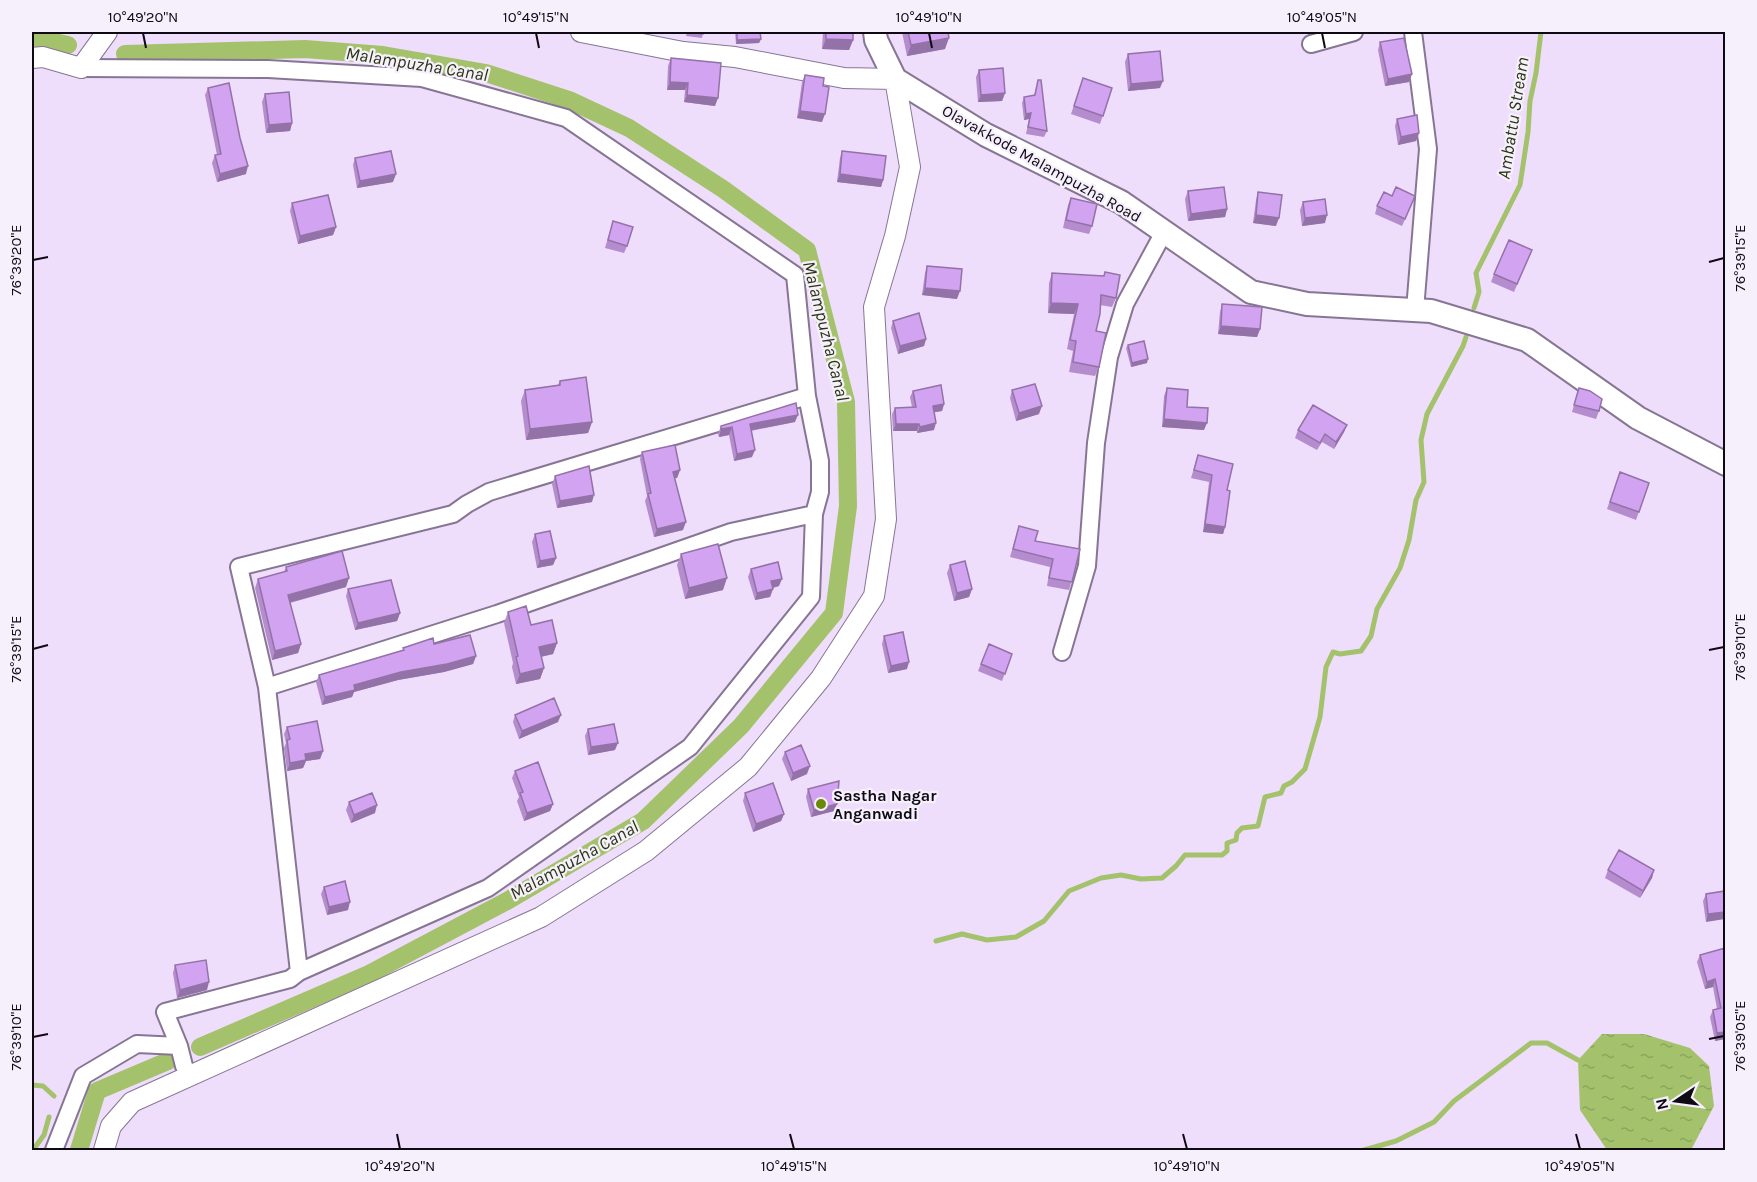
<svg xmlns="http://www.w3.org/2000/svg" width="1757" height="1182" font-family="Karla,sans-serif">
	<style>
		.water { fill: url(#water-ripples) }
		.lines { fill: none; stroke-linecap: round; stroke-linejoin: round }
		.stream { stroke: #a4c26b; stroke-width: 5 }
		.canal { stroke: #a4c26b; stroke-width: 18 }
		.minor-casing { stroke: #877693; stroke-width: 20 }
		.tertiary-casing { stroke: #877693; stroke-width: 22 }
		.secondary-casing { stroke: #877693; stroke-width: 26 }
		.minor { stroke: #fff; stroke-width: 16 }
		.tertiary { stroke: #fff; stroke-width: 20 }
		.secondary { stroke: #fff; stroke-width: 22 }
		.wall { fill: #b58cce }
		.shaded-wall { fill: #9372a8 }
		.building { fill: #d2a3f0; stroke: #9372a8; stroke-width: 1.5 }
		.ticks { fill: none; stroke: #0f0913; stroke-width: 2 }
		.poi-dot { fill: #698907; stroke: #f6effc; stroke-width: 2 }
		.labels { text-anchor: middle; stroke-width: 4.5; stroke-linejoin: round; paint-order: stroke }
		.street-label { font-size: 16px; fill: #0f0913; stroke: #f6effc }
		.poi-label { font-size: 16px; font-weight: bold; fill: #0f0913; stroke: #f6effc; text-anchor: start }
		.water-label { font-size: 18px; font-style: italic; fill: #293410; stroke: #f6effc }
		.neatline { fill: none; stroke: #0f0913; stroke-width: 2 }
		.ticks-label { font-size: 15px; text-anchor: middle; fill: #0f0913 }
	</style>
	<defs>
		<pattern id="water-ripples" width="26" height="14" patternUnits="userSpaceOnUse" patternTransform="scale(1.5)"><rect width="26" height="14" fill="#a4c26b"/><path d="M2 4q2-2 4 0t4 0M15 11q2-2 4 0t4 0" fill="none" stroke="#8ca55c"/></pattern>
	</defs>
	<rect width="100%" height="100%" fill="#efddfc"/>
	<path class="water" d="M1602 1034H1644L1690 1048 1709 1066 1714 1106 1691 1150H1607L1580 1110 1578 1060Z"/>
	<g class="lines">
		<path class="stream" d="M1474 308 1479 292 1476 273 1520 185 1528 132 1530 101 1536 73 1541 32
			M936 941 962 934 987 940 1016 937 1044 921 1069 891 1101 878 1121 875 1141 879 1162 878 1176 866 1185 855H1222L1227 851V843L1236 840 1237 833 1242 828 1258 826 1265 797 1281 793 1284 786 1292 782 1305 769 1320 717 1326 667 1333 652 1340 654 1361 651 1371 636 1377 609 1400 568 1409 540 1416 500 1424 482 1421 440 1427 414 1463 346 1466 337
			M32 1085 43 1086 54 1096
			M33 1150 44 1135 49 1117
			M1364 1150 1396 1141 1434 1122 1454 1101 1531 1043H1547L1578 1060"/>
		<path class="canal" d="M32 37 68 45
			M125 54 305 49 383 55 486 73 569 100 629 128 723 189 807 250 846 402 848 506 834 613 741 726 643 821 507 901 369 974 200 1047
			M79 1150 97 1091 168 1061"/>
		<defs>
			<path id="minor" d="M1413 32 1428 149 1415 310
				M1311 44 1354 32
				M81 68 268 69 422 78 566 118 795 275 807 396
				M1062 652 1087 566 1096 443 1109 357 1125 304 1164 232
				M299 972 488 888 690 747 811 597 814 514
				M190 1076 184 1066 179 1046 165 1012 290 979 299 972 267 687 239 567 453 514 467 504 489 492 807 396 820 461V492L814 514 731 532 497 614 267 687
				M54 1150 83 1076 137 1044 179 1046"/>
			<path id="tertiary" d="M32 58 43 57 81 68 107 32
				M104 1150 111 1126 132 1102 541 917 646 851 748 767 821 678 874 596 886 519 874 307 895 236 910 167 895 79 844 78 735 57 683 52 581 32"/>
			<path id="secondary" d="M875 32 876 40 895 79 986 135 1121 202 1251 292 1307 304 1431 311 1527 340 1638 418 1726 464"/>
		</defs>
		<use href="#minor" class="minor-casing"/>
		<use href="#tertiary" class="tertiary-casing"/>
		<use href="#secondary" class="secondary-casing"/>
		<use href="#minor" class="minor"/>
		<use href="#tertiary" class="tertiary"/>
		<use href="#secondary" class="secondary"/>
	</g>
	<path class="wall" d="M687 32H703L702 38 686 36Z
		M735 32H760L761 39 759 43 736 44Z
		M823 32H853V40L849 50 822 49Z
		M902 32H948L945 49 907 56Z
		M1380 42 1412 74 1409 82 1385 86 1378 50Z
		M1128 54 1160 88 1128 91 1125 62Z
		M671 58 715 106 684 102 685 90H667L668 66Z
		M979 70 1005 93 1002 101 978 102 976 77Z
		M805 75 823 86 822 122 797 118 802 82Z
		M1083 78 1112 88 1100 124 1071 114Z
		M1038 80 1047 131 1044 137 1026 134 1029 119 1024 120 1022 103 1024 97 1034 96Z
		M208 88 246 174 217 182 212 163 215 155H217L205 95Z
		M265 94 292 123 290 131 266 133 262 102Z
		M1397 119 1419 133 1416 141 1398 145 1395 126Z
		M842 151 883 180 881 187 837 182 840 158Z
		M355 158 393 182 357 188 353 165Z
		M1188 191 1227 209 1225 217 1188 221 1185 199Z
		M1258 192 1276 226 1253 223 1256 200Z
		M1071 198 1092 226 1089 234 1063 228 1068 205Z
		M1303 202 1325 223 1302 226 1300 210Z
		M292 203 336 227 333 235 298 244 290 211Z
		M1412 204 1402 226 1375 214 1377 206Z
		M613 221 627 246 624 253 605 248Z
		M1532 250 1514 292 1491 282 1494 274Z
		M927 266 957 299 922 295 925 273Z
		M1105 272 1116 298 1112 307 1100 305 1096 331 1099 367 1095 376 1069 372 1073 351 1067 349 1074 314 1048 313 1049 283 1052 273 1104 276Z
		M1222 304 1260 329 1257 337 1218 334 1220 312Z
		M893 321 926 339 924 346 898 354 891 328Z
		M1128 345 1147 363 1131 367 1126 348Z
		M560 381 592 422 588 433 526 440 521 401 525 390 558 385Z
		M1167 388 1187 407 1204 430 1162 427 1164 396Z
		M1579 388 1599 411 1596 419 1572 412Z
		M1012 390 1039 414 1016 421 1010 398Z
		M913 391 944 404 942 411 934 412V430L917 433V431H893L892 414 895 408 912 407 910 397Z
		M795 422 751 431 752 457 734 461 729 435 719 437 718 434 721 426Z
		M1347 425 1344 432 1334 449 1322 442 1317 450 1295 438 1298 430Z
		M642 452 680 470 677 478H675L683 530 654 537 645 501 647 496 640 459Z
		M1198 455 1227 490 1225 527 1223 534 1203 532 1209 482 1191 478Z
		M1620 472 1649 483 1636 520 1607 509Z
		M555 476 592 502 557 508 552 484Z
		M1019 526 1035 541 1080 549 1069 590 1047 586 1050 567 1010 557Z
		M535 534 556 558 553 565 537 568 532 542Z
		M681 554 723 590 685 599 677 565Z
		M950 565 972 589 969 597 954 601 947 573Z
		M286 567 346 587 290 603 301 644 298 653 272 660 255 588 258 579 284 572Z
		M751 569 779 586 773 588 770 597 755 600 748 577Z
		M348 589 400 613 397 621 355 630 346 596Z
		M508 612 531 625 557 643 553 654 541 657 544 668 540 679 516 684 512 667 513 663 504 623Z
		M884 636 907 669 888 673 882 644Z
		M434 644 476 656 473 664 444 672 398 680 354 692 352 697 322 705 316 682 319 675 403 650V648Z
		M989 644 1012 654 1002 681 978 671Z
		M515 715 558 722 519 739 513 722Z
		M287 727 323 751 320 759 306 761 303 768 287 771 284 748 286 743 284 734Z
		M588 729 615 750 588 755 585 736Z
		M785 752 807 774 791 781 782 759Z
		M515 771 553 804 550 811 524 821 517 801 519 797 512 778Z
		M808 789 834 811 811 817 806 797Z
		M745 793 784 814 781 821 753 832 743 801Z
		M349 802 375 813 351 823 346 810Z
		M1608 870H1654L1652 878 1640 898 1605 878Z
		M324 887 348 910 327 915 321 894Z
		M1725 891 1706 922 1703 901 1706 894Z
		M1725 948V1039L1715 1041 1710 1017 1713 1010 1717 1009 1713 987 1705 989 1697 962 1700 955Z
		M175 965 207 990 177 998 173 973Z"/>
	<path class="shaded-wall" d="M949 38 945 49 907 56 911 45Z
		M761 39 759 43 736 44 737 40Z
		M826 39 853 40 849 50 822 49Z
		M1412 74 1409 82 1385 86 1388 79Z
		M1163 81 1160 88 1128 91 1131 84Z
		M670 82 688 83 685 90H667Z
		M1005 93 1002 101 978 102 981 95Z
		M687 95 718 98 715 106 684 102Z
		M800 111 825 114 822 122 797 118Z
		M1031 113 1029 119 1024 120 1026 114Z
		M292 123 290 131 266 133 269 125Z
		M1419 133 1416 141 1398 145 1401 137Z
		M248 166 246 174 217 182 220 174Z
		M396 174 393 182 357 188 360 181Z
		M840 174 883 180 881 187 837 182Z
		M1227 209 1225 217 1188 221 1191 214Z
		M1256 215 1279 218 1276 226 1253 223Z
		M1327 215 1325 223 1302 226 1305 218Z
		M336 227 333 235 298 244 300 236Z
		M925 288 960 291 957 299 922 295Z
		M1051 303 1078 304 1074 314 1048 313Z
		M1221 326 1260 329 1257 337 1218 334Z
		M926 339 924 346 898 354 900 346Z
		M1148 359 1147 363 1131 367 1132 363Z
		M944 404 942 411 930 413 933 406Z
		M1042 406 1039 414 1016 421 1019 413Z
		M798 415 795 422 747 431 750 424Z
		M1164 419 1207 423 1204 430 1162 427Z
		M592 422 588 433 526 440 530 429Z
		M936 423 934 430 917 433 920 427Z
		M896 424H919L917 431H893Z
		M1347 425 1344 432 1334 449 1336 442Z
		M732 427 729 435 719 437 721 429Z
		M755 450 752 457 734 461 737 454Z
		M680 470 677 478 670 479 673 472Z
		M594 495 592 502 557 508 560 501Z
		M686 522 683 530 654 537 657 529Z
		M1205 524 1225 527 1223 534 1203 532Z
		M556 558 553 565 537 568 540 561Z
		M349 578 346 587 284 604 288 595Z
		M727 578 723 590 685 599 689 588Z
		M782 579 779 586 768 589 771 581Z
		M773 589 770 597 755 600 757 593Z
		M972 589 969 597 954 601 957 593Z
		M400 613 397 621 355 630 358 623Z
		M557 643 553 654 535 658 539 647Z
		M301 644 298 653 272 660 275 651Z
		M476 656 473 664 444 672 398 680 354 692 352 697 322 705 325 697 354 685 401 672Z
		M909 662 907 669 888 673 891 666Z
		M544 668 540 679 516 684 520 674Z
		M561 715 558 722 519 739 522 731Z
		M618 743 615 750 588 755 591 747Z
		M323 751 320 759 306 761 303 768 287 771 290 763 305 754Z
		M810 766 807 774 791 781 793 773Z
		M553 804 550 811 524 821 527 813Z
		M837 804 834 811 811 817 814 810Z
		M377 805 375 813 351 823 354 815Z
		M784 814 781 821 753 832 756 824Z
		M1654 870 1652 878 1640 898 1643 891Z
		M350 902 348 910 327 915 329 907Z
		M1725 912V919L1706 922 1708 914Z
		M1715 979 1713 987 1705 989 1707 982Z
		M209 982 207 990 177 998 180 990Z
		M1725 1032V1039L1715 1041 1717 1033Z"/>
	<path class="building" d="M688 32H703V34Z
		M737 32H760L761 39 737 40Z
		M826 32H853V40L826 39Z
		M908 32H948L949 38 911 45Z
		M1404 38 1412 74 1388 79 1380 42Z
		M1160 51 1163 81 1131 84 1128 54Z
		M671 58 721 63 718 98 687 95 688 83 670 82Z
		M1003 68 1005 93 981 95 979 70Z
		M805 75 824 78 823 86 829 87 825 114 800 111Z
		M1083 78 1112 88 1103 116 1074 106Z
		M1038 80H1041L1047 131 1028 127 1031 113 1026 114 1024 97 1035 95Z
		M229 83 240 138 248 166 220 174 215 155 221 154 208 88Z
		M289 92 292 123 269 125 265 94Z
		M1417 115 1419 133 1401 137 1397 119Z
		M391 151 396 174 360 181 355 158Z
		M842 151 886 156 883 180 840 174Z
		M1224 187 1227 209 1191 214 1188 191Z
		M1396 187 1415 196 1405 219 1377 206 1384 192 1392 196Z
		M1258 192 1282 195 1279 218 1256 215Z
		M328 195 336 227 300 236 292 203Z
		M1071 198 1097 204 1092 226 1066 220Z
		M1325 199 1327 215 1305 218 1303 202Z
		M613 221 633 227 627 246 608 240Z
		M1509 240 1532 250 1517 284 1494 274Z
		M927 266 962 269 960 291 925 288Z
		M1105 272 1120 275 1116 298 1101 295 1100 314 1096 331 1106 333 1099 367 1073 362 1076 341 1070 340 1078 304 1051 303 1052 273 1104 276Z
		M1222 304 1262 307 1260 329 1221 326Z
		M919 313 926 339 900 346 893 321Z
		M1144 341 1148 359 1132 363 1128 345Z
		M586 377 592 422 530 429 525 390 560 385V381Z
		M1035 384 1042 406 1019 413 1012 390Z
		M941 385 944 404 933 406 936 423 920 427 919 424H896L895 408 916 407 913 391Z
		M1167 388 1188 390 1187 407 1208 408 1207 423 1164 419Z
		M1579 388 1590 391 1602 399 1599 411 1574 405Z
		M796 403 798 415 750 424 755 450 737 454 732 427 721 429V426Z
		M1313 405 1347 425 1336 442 1325 434 1320 443 1298 430Z
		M675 445 680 470 673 472 686 522 657 529 648 494 651 493 642 452Z
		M1198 455 1233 464 1227 490 1230 491 1225 527 1205 524 1212 475 1194 470Z
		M589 466 594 495 560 501 555 476Z
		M1620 472 1649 483 1639 512 1610 502Z
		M1019 526 1038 531 1035 541 1080 549 1072 582 1049 578 1053 559 1013 549Z
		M550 531 556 558 540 561 535 534Z
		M718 544 727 578 689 588 681 554Z
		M342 551 349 578 288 595 301 644 275 651 258 579 287 571 286 567Z
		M965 561 972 589 957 593 950 565Z
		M778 562 782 579 771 581 773 589 757 593 751 569Z
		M391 580 400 613 358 623 348 589Z
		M526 606 531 625 552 620 557 643 539 647 544 668 520 674 516 657 518 656 508 612Z
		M903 632 909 662 891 666 884 636Z
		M470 635 476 656 447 664 401 672 354 685 355 690 325 697 319 675 404 650 403 648 433 638 434 644Z
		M989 644 1012 654 1005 674 981 664Z
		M554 698 561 715 522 731 515 715Z
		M317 721 323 751 305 754 306 760 290 763 287 740 290 739 287 727Z
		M614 724 618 743 591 747 588 729Z
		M801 745 810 766 793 773 785 752Z
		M538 762 553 804 527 813 520 793 523 792 515 771Z
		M839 781 837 804 814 810 808 789Z
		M773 783 784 814 756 824 745 793Z
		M372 793 377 805 354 815 349 802Z
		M1619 850 1654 870 1643 891 1608 870Z
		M345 881 350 902 329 907 324 887Z
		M1725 891V912L1708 914 1706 894Z
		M1725 948V1032L1717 1033 1713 1010 1721 1008 1715 979 1707 982 1700 955Z
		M206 960 209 982 180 990 175 965Z"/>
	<path class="ticks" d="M143 33 146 48M536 33 539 48M929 33 932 48M1322 33 1325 48M33 260 48 257M1709 262 1724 258M33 649 48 645M1709 650 1724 647M33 1037 48 1034M1709 1039 1724 1036M397 1134 400 1149M790 1134 794 1149M1183 1134 1187 1149M1576 1134 1580 1149"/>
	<circle class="poi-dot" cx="821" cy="804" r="6"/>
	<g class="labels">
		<g class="street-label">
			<text transform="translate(1042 163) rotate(29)" y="6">Olavakkode Malampuzha Road</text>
		</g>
		<g class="poi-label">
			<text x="833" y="801">Sastha Nagar<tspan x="833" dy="18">Anganwadi</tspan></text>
		</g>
		<g class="water-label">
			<text transform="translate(417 64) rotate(9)" y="6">Malampuzha Canal</text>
			<text transform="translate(1513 118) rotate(-81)" y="6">Ambattu Stream</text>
			<text transform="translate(826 331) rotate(76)" y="6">Malampuzha Canal</text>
			<text transform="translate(574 860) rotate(-29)" y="6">Malampuzha Canal</text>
		</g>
	</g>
	<rect width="1757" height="1182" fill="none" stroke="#f6effc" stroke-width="66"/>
	<g transform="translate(1676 1101) rotate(257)" stroke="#f6effc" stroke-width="4.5" paint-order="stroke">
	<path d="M0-4.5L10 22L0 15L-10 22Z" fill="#0f0913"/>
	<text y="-9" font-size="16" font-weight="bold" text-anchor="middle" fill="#0f0913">N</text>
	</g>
	<rect x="33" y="33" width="1691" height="1116" class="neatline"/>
	<g class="ticks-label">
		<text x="143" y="22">10°49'20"N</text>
		<text x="536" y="22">10°49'15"N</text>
		<text x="929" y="22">10°49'10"N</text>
		<text x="1322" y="22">10°49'05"N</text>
		<text transform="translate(1740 258) rotate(-90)" y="5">76°39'15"E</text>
		<text transform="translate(16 260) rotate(-90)" y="5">76°39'20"E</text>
		<text transform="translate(1740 647) rotate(-90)" y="5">76°39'10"E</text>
		<text transform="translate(16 649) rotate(-90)" y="5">76°39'15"E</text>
		<text transform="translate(1740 1036) rotate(-90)" y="5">76°39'05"E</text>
		<text transform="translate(16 1037) rotate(-90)" y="5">76°39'10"E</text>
		<text x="400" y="1171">10°49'20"N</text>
		<text x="794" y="1171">10°49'15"N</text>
		<text x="1187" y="1171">10°49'10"N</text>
		<text x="1580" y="1171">10°49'05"N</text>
	</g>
</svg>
